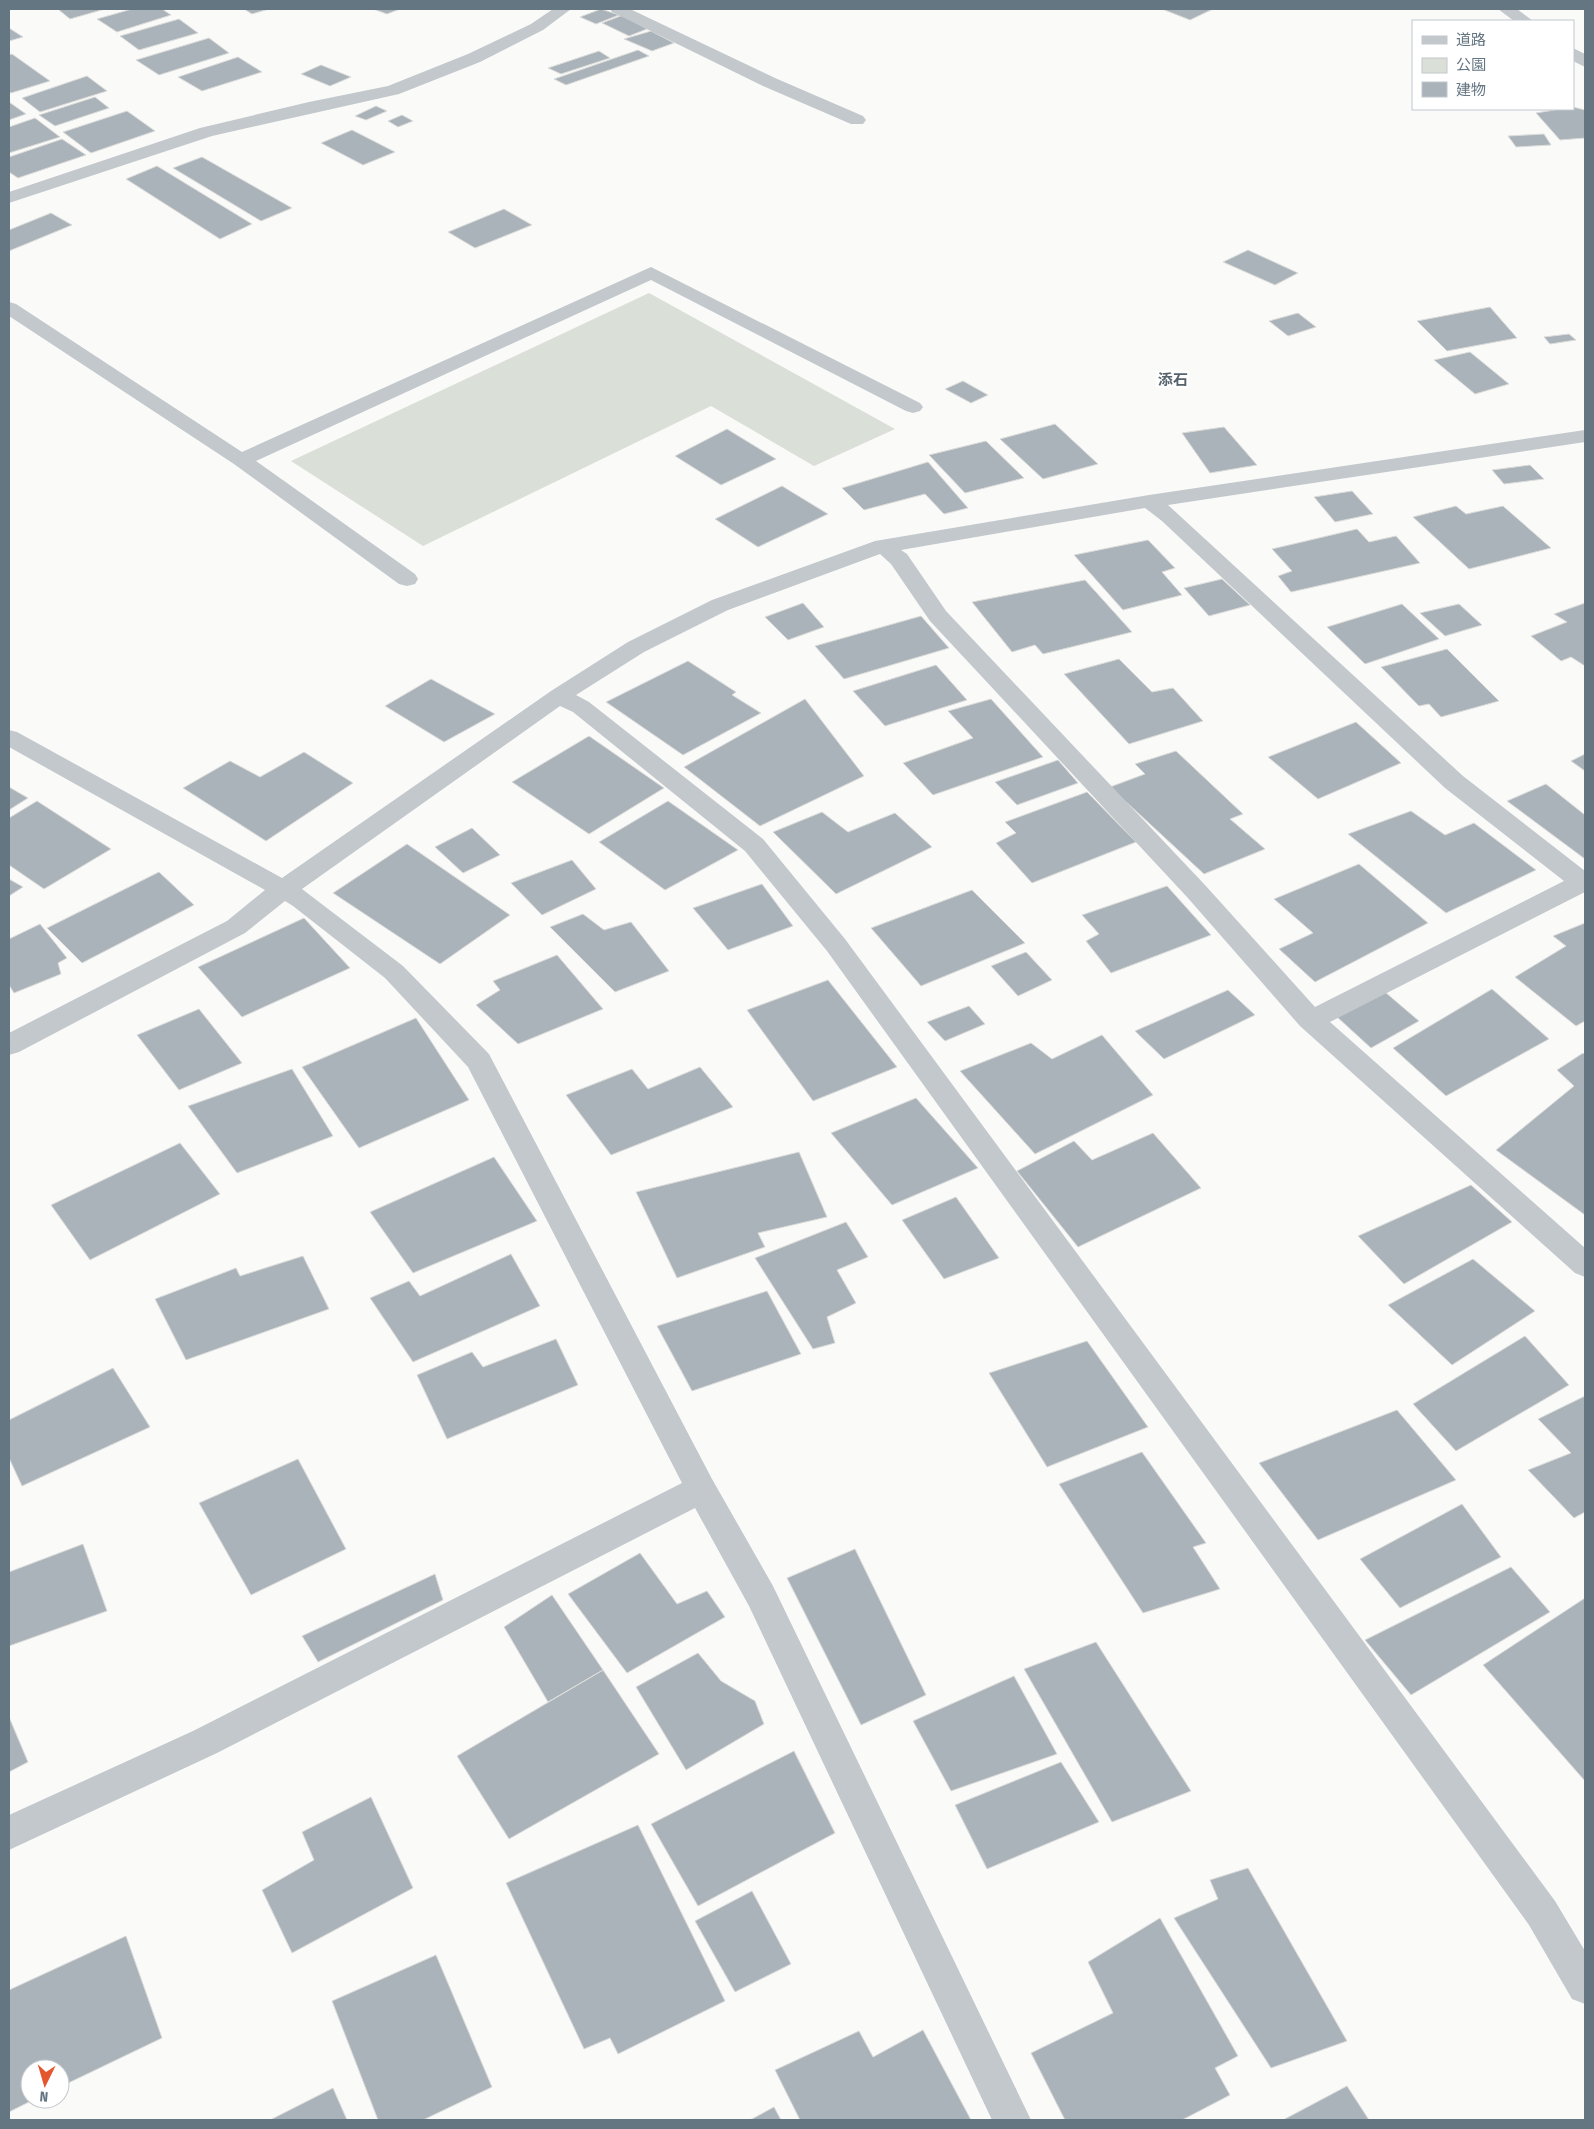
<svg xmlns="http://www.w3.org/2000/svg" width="1594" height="2129" font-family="'Fira Sans Condensed','Noto Sans JP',sans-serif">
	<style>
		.green { fill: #dadfd7 }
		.building { fill: #aab3b9; stroke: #dcdcda }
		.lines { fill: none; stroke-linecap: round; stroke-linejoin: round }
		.minor { fill: #c3c8cc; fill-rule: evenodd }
		.labels { text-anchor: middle; stroke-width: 5; stroke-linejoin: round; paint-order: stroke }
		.far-quarter-label { font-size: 15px; font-weight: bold; fill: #57646e; stroke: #fff }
	</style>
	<rect width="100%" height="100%" fill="#fafaf8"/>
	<path class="green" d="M649 293 895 429 814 466 711 406 423 546 291 461Z"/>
	<path class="building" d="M60 9H105L70 19 59 10Z
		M132 9H162L171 15 117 32 97 19Z
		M244 9H269L252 14Z
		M373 9H400L387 14Z
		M601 9 619 15 596 24 580 17Z
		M1162 9H1213L1190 20Z
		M623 15 647 29 629 36 602 23Z
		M179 19 198 33 139 50 120 36Z
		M9 28 23 37 9 41Z
		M651 31 674 43 652 51 624 39Z
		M209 38 229 53 159 75 136 60Z
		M638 50 649 56 566 85 554 79Z
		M599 51 610 58 561 74 548 68Z
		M12 54 50 81 11 93 9 92V55Z
		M238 57 262 72 202 91 178 77Z
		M321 65 351 77 330 86 301 74Z
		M87 76 107 91 40 112 22 98Z
		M95 97 109 108 55 126 39 115Z
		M9 102 26 114 9 120Z
		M376 106 387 111 366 120 355 116Z
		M1573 107 1585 110V138L1560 140 1536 113Z
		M127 111 155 131 91 153 63 132Z
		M402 115 413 121 398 127 388 121Z
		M35 118 60 137 9 153V127Z
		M352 130 395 152 363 165 321 143Z
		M1544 134 1551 145 1516 147 1508 136Z
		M62 139 86 155 18 178 9 172V157Z
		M202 157 292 208 261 221 173 168Z
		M157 166 252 224 220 239 126 179Z
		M504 209 532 225 475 248 448 232Z
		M51 213 72 225 9 251V230Z
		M1248 250 1298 273 1275 285 1223 262Z
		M1490 307 1517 338 1447 351 1417 321Z
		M1298 313 1316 327 1288 336 1269 321Z
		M1569 334 1576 340 1550 344 1544 337Z
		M1470 352 1509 384 1475 394 1434 360Z
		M963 381 988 395 971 403 945 389Z
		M1055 424 1098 464 1043 479 1000 439Z
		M1224 427 1257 465 1210 473 1182 433Z
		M727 429 776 459 721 485 675 456Z
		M986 441 1024 478 965 493 929 455Z
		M928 462 968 508 944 514 925 494 864 510 842 488Z
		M1530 465 1544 479 1504 484 1492 470Z
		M782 486 828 514 758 547 715 519Z
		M1352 491 1373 514 1335 522 1314 497Z
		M1456 506 1466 514 1503 506 1551 548 1469 569 1413 517Z
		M1357 529 1369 542 1396 536 1420 563 1291 592 1278 576 1292 571 1272 549Z
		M1148 540 1175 568 1162 572 1182 595 1123 610 1074 555Z
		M1222 579 1250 605 1209 616 1184 588Z
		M1085 580 1132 632 1043 654 1035 645 1012 652 972 602Z
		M803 603 824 627 788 640 765 617Z
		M1585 603V666L1571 657 1561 661 1531 636 1567 622 1554 614Z
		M1402 604 1439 639 1365 664 1327 627Z
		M1459 604 1482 625 1445 636 1420 613Z
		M921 616 949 648 844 679 815 646Z
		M1447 649 1499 701 1441 717 1429 704 1419 706 1381 667Z
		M1119 659 1152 692 1173 688 1203 721 1129 744 1064 674Z
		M688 661 736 692 732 695 761 713 683 755 606 702Z
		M936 665 967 700 885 726 853 691Z
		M431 679 495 714 444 742 385 706Z
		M805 699 864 776 760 826 684 767Z
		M991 699 1043 757 933 795 903 763 973 738 948 711Z
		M1356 722 1401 763 1318 799 1268 757Z
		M589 736 664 788 589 834 512 782Z
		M1176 751 1243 814 1230 819 1265 849 1204 874 1110 787 1145 774 1135 764Z
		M304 752 353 783 266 841 183 788 230 761 260 777Z
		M1585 754V771L1571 761Z
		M1058 760 1078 783 1017 805 995 782Z
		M1546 784 1585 815V859L1507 801Z
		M9 787 28 798 9 810Z
		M1087 792 1136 842 1032 883 996 843 1016 833 1005 822Z
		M37 801 111 849 44 889 9 865V818Z
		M668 801 738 850 665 890 599 842Z
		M1411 811 1445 835 1474 823 1536 870 1446 913 1348 834Z
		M822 812 848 832 895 813 932 847 836 894 773 832Z
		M472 828 500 855 463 873 435 847Z
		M407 844 510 915 440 964 333 893Z
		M572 860 596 889 542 915 511 883Z
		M1359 864 1428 923 1315 982 1279 949 1313 933 1274 899Z
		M159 872 194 905 82 963 47 928Z
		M9 879 23 887 9 896Z
		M762 884 793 926 728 950 693 908Z
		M1167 886 1211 935 1111 973 1086 941 1099 934 1082 915Z
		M972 890 1025 943 921 986 871 928Z
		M583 914 604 930 631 922 669 971 615 992 550 927Z
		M304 918 350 968 242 1017 198 967Z
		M1585 923V1021L1576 1026 1515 977 1566 946 1553 936Z
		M40 924 67 958 58 963 61 974 14 993 9 985V939Z
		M1026 952 1052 980 1018 996 991 966Z
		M557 955 603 1009 518 1044 476 1005 500 990 493 981Z
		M828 980 897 1067 813 1101 747 1010Z
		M1492 989 1549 1039 1446 1096 1393 1048Z
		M1228 990 1255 1015 1164 1059 1135 1031Z
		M1385 992 1419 1021 1371 1048 1336 1016Z
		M969 1006 985 1024 945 1041 927 1022Z
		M199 1009 242 1063 179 1090 137 1035Z
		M416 1018 469 1100 359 1148 302 1067Z
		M1102 1035 1153 1095 1035 1154 960 1071 1031 1043 1052 1059Z
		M1583 1053 1585 1055V1215L1496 1150 1574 1086 1557 1070Z
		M700 1067 733 1107 611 1155 566 1095 632 1069 648 1089Z
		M292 1069 333 1136 237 1173 188 1106Z
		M916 1098 978 1168 892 1205 831 1133Z
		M1153 1133 1201 1188 1078 1247 1017 1171 1074 1141 1092 1160Z
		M180 1143 220 1194 90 1260 51 1205Z
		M799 1152 827 1217 758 1233 765 1247 677 1278 636 1192Z
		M494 1157 537 1221 413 1273 370 1212Z
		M1471 1185 1512 1222 1404 1284 1358 1236Z
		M956 1197 999 1258 944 1279 902 1220Z
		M846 1222 868 1257 837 1270 856 1303 827 1317 835 1343 813 1349 755 1258Z
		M511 1254 540 1306 413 1362 370 1298 409 1281 420 1296Z
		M303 1256 329 1309 186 1360 155 1299 236 1268 240 1276Z
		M1473 1259 1535 1311 1452 1365 1388 1305Z
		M767 1291 801 1354 692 1391 657 1326Z
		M1525 1336 1569 1385 1456 1451 1413 1404Z
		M556 1339 578 1385 447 1439 417 1375 472 1352 483 1367Z
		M1087 1341 1148 1427 1047 1467 989 1373Z
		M113 1368 150 1427 22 1486 9 1458V1420Z
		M1585 1396V1512L1574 1518 1528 1470 1571 1453 1538 1419Z
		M1397 1410 1456 1480 1318 1540 1259 1463Z
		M1142 1452 1206 1543 1193 1547 1220 1589 1143 1613 1059 1484Z
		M298 1459 346 1549 251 1595 199 1503Z
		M1462 1504 1501 1557 1400 1608 1360 1559Z
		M83 1544 107 1611 9 1646V1572Z
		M855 1549 926 1695 861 1725 787 1578Z
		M640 1553 677 1604 707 1591 725 1617 627 1673 568 1594Z
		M1511 1567 1550 1612 1411 1695 1365 1640Z
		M435 1574 443 1600 318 1662 302 1636Z
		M552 1595 603 1670 548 1702 504 1627Z
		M1585 1598V1781L1483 1665Z
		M1096 1642 1191 1791 1112 1822 1024 1669Z
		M698 1653 721 1681 755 1701 764 1724 686 1770 636 1687Z
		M603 1670 659 1754 509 1839 457 1756Z
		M1014 1676 1057 1754 951 1791 913 1721Z
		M9 1717 28 1762 9 1772Z
		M794 1751 835 1833 698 1906 651 1824Z
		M1061 1762 1099 1822 987 1869 955 1805Z
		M371 1797 413 1888 292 1953 262 1890 314 1860 302 1832Z
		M638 1825 725 2001 618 2054 610 2038 584 2049 506 1883Z
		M1248 1868 1347 2041 1271 2068 1174 1918 1218 1899 1210 1880Z
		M752 1891 791 1964 735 1992 695 1921Z
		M1160 1918 1238 2056 1215 2068 1230 2095 1182 2120H1065L1031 2053 1113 2013 1088 1962Z
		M126 1936 162 2038 60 2087V2069H30V2099H35L9 2112V1990Z
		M436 1955 492 2087 423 2120H378L332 2001Z
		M923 2030 971 2120H800L775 2070 859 2031 873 2057Z
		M1347 2086 1369 2120H1283Z
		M333 2088 347 2120H270Z
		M774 2107 781 2120H750Z"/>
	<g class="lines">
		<path class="minor" d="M553 9H571L543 30 480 62 399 94 212 136 9 203V192L200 128 309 102 388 86 468 54 531 24Z
			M610 9H630L775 78 863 116 866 120 863 124H851L763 86 612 12Z
			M1498 9H1517L1533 21H1514Z
			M1573 48 1585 54V67L1573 61Z
			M651 267 920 403 923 407 920 411 913 413 906 411 651 280 256 461 415 574 418 579 415 584 407 586 399 584 234 464 9 316V302L16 304 242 452Z
			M1585 430V442L1168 505 1463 776 1585 871V892L1330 1022 1585 1248V1277L1575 1273 1300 1026 1187 897 930 621 891 564 880 554 728 610 644 652 576 695 589 702 763 839 845 939 1555 1901 1585 1951V2004L1572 1999 1529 1925 827 951 745 851 573 712 560 706 302 889 403 966 489 1054 712 1479 773 1586 1031 2120H992L749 1606 695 1508 217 1753 9 1850V1815L193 1731 682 1483 468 1067 385 978 293 906 285 901 245 933 19 1052 9 1055V1033L227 921 265 890 9 747V730L17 732 282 878 551 691 628 642 712 600 875 541 1149 495ZM1145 508 1162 521 1445 788 1564 881 1315 1007 1205 885 946 611 907 554 901 550Z"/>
	</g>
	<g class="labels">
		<g class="far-quarter-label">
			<text x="1173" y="385">添石</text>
		</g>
	</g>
	<rect width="1594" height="2129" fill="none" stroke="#657683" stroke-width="20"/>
	<rect x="1412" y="20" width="162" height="90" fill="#ffffff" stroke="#c1c8cd"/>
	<rect x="1422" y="36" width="25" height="8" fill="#c3c8cc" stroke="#c1c8cd"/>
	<text x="1456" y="45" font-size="15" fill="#657683">道路</text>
	<rect x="1422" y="58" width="25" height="15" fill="#dadfd7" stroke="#c1c8cd"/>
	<text x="1456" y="70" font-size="15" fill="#657683">公園</text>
	<rect x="1422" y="82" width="25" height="15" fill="#aab3b9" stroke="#c1c8cd"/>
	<text x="1456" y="95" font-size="15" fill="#657683">建物</text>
	<g transform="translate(45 2084) rotate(185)"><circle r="24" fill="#ffffff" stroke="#c1c8cd"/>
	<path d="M0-4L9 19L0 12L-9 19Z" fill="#e4572e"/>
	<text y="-8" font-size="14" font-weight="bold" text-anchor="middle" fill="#657683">N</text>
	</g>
</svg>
